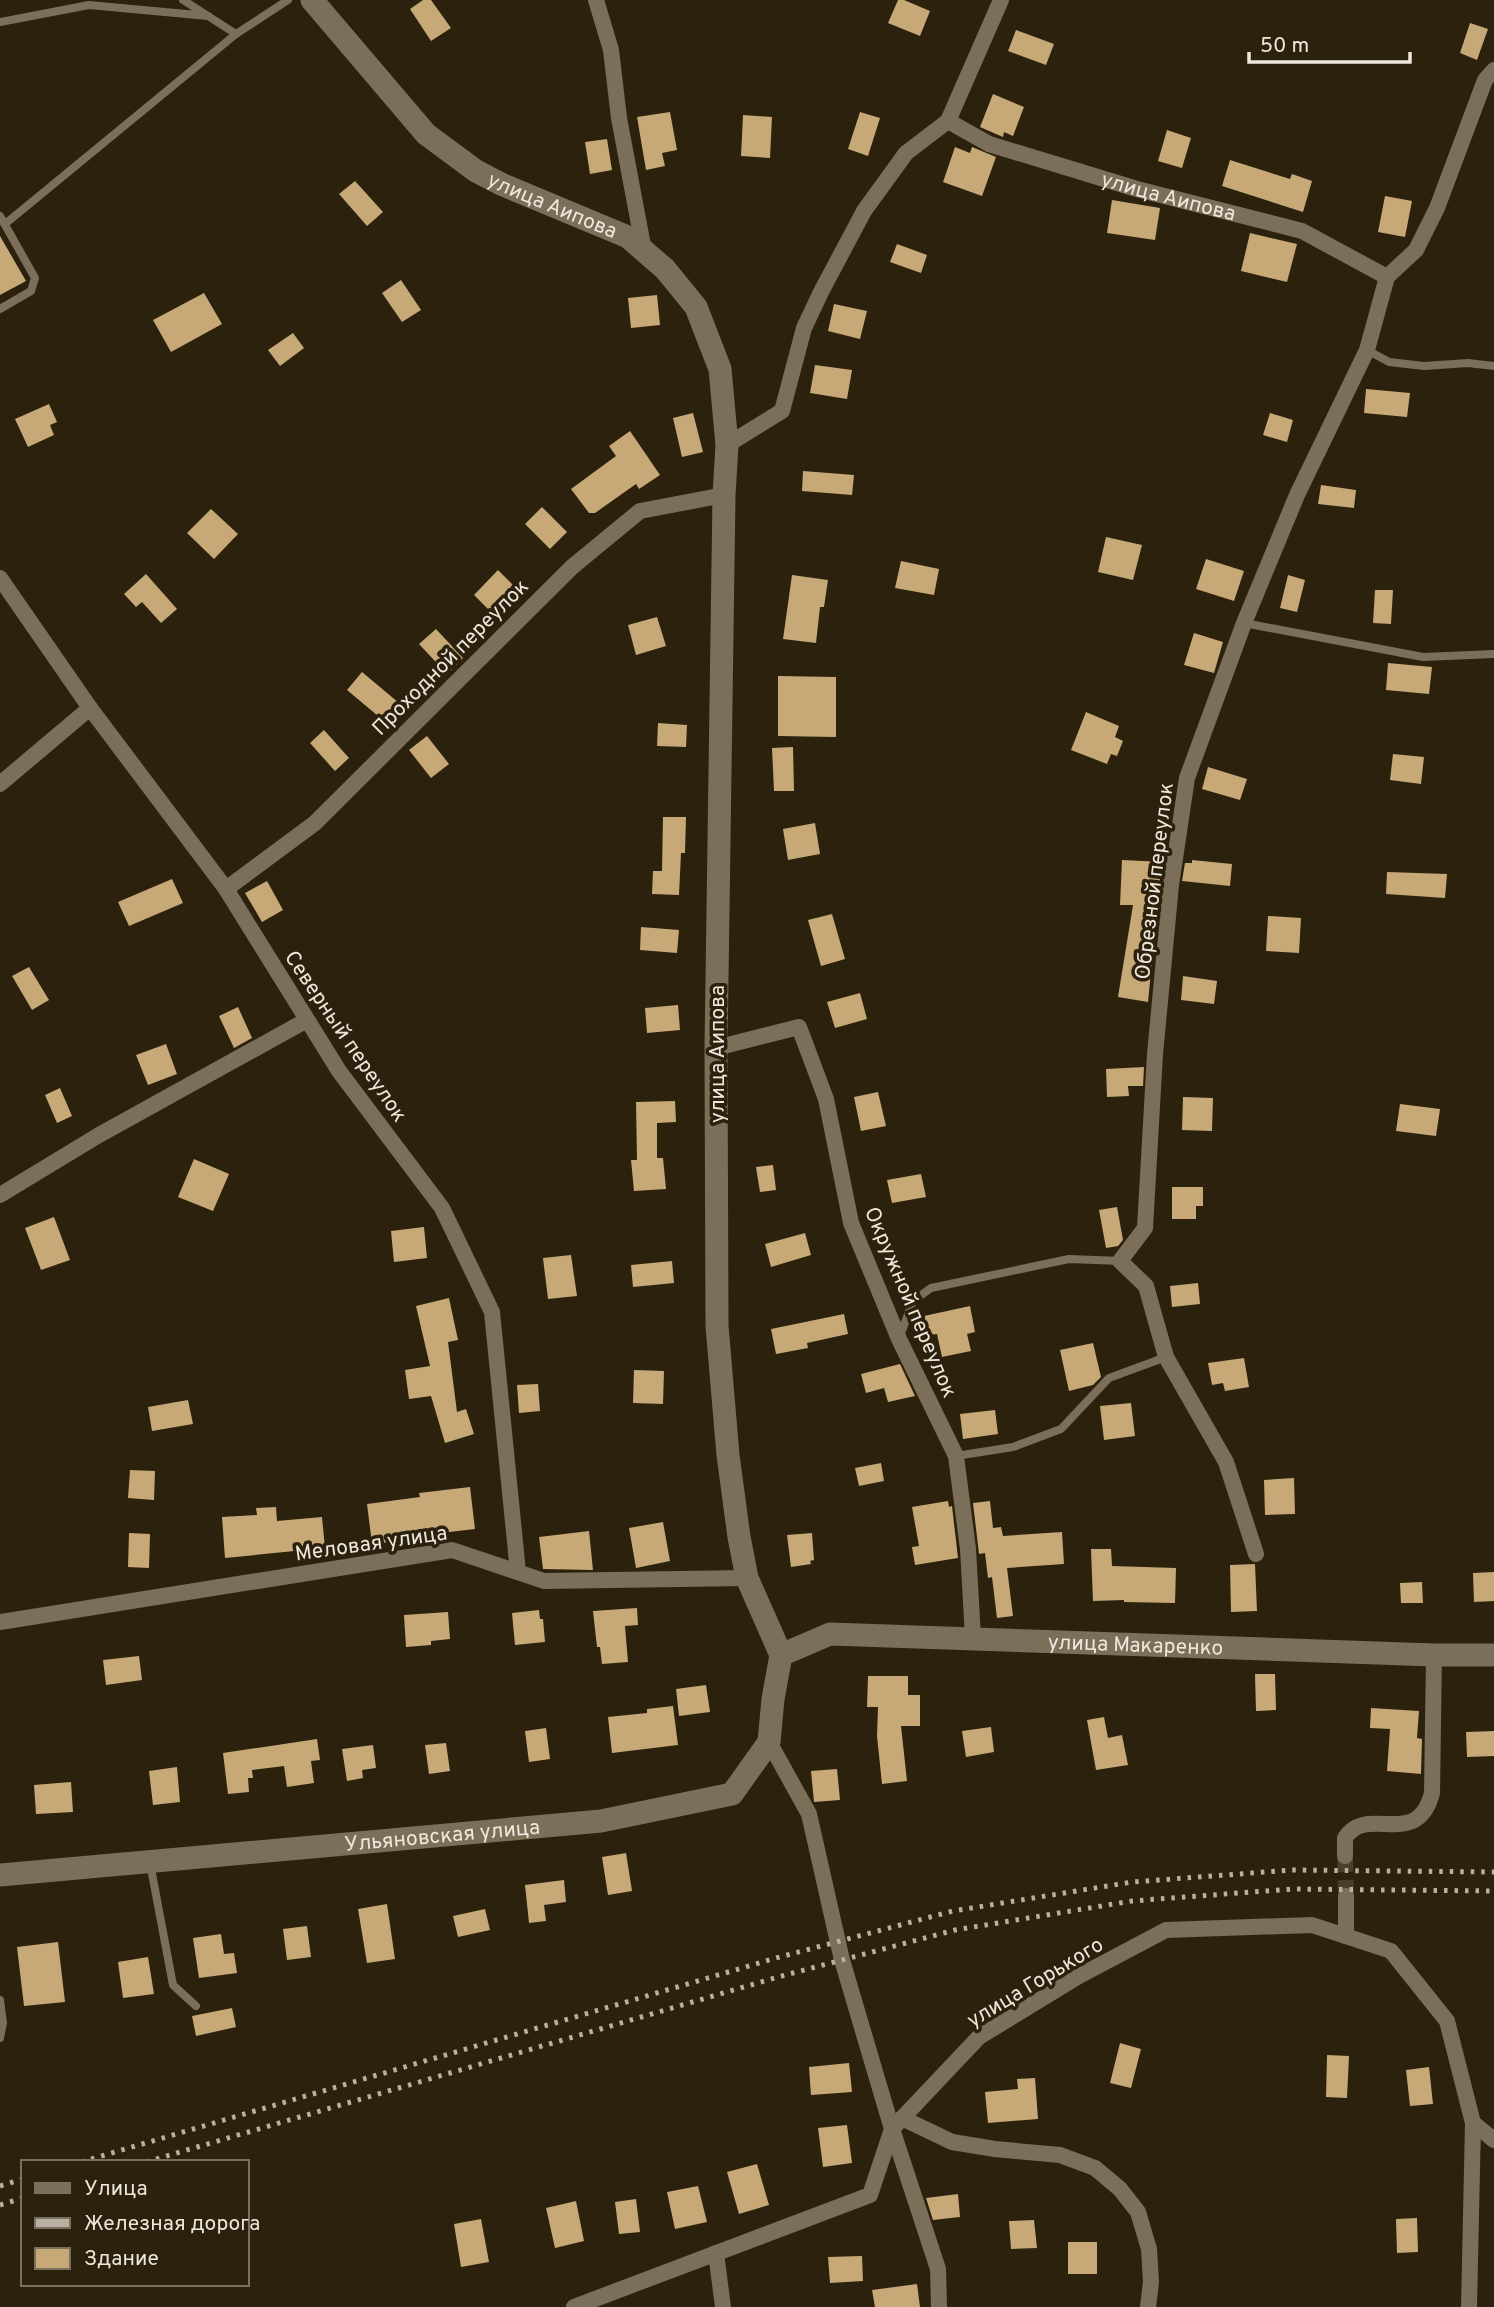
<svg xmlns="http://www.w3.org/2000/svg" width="1494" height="2307" font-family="Overpass,sans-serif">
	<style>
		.building { fill: #c6a977 }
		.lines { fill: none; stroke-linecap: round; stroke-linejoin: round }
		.street-tunnel { stroke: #493f2c; stroke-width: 16; stroke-dasharray: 16 8; stroke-linecap: butt }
		.lane { stroke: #7c6f5a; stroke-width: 8 }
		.street { stroke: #7c6f5a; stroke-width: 16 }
		.secondary { stroke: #7c6f5a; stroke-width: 23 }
		.rail { stroke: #b8b0a2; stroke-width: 5; stroke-dasharray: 3.5 7; stroke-linecap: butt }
		.labels { text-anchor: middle; stroke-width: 7; stroke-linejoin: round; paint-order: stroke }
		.street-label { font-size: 21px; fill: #eee7db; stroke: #2c210d }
	</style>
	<rect width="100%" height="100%" fill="#2c210d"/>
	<path class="building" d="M423 0H431L451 28 431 41 410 9Z
		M898 0H904L930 11 920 36 888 23Z
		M1470 23 1488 29 1477 60 1460 53Z
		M1016 30 1054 44 1046 65 1008 51Z
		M993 94 1024 107 1013 136 1004 132 1003 137 980 127Z
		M670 112 677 150 662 153 665 166 646 170 637 117Z
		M860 112 880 118 868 156 848 149Z
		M743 115 772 117 770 158 741 156Z
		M1167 130 1191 138 1182 168 1158 161Z
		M607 139 612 170 590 174 585 142Z
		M955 147 970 153 972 147 996 157 982 196 943 182Z
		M1230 160 1290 179 1292 174 1312 181 1303 212 1222 186Z
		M355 181 383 212 367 226 339 194Z
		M1385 196 1412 201 1405 237 1378 232Z
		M1112 200 1160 208 1155 240 1107 233Z
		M1250 233 1297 244 1287 282 1241 271Z
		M0 236 26 281 0 295Z
		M897 244 927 255 921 273 890 262Z
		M401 280 421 310 402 322 382 293Z
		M204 293 222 324 171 352 153 320Z
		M657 295 660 325 631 328 628 298Z
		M834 304 867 311 860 339 828 331Z
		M293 333 304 348 280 366 268 350Z
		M815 365 852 370 847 399 810 393Z
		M1366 389 1410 393 1407 417 1364 413Z
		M49 404 57 422 50 425 54 435 28 447 15 419Z
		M693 413 703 452 682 457 673 418Z
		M1270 413 1293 420 1287 442 1263 435Z
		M630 431 660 475 639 489 636 484 595 513H589L571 489 616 456 609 446Z
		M803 471 854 475 852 495 802 491Z
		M1321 485 1356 490 1354 508 1318 504Z
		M542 507 567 532 550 549 525 524Z
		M211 509 238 534 214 559 187 533Z
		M1106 537 1142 545 1133 580 1098 572Z
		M1206 559 1244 571 1234 601 1196 589Z
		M901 561 939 569 934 595 895 588Z
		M498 570 522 594 498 619 474 595Z
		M146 574 177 609 161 623 142 602 136 607 124 594Z
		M792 575 828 580 824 607H820L816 643 783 639Z
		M1288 575 1305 580 1297 612 1280 608Z
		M1375 590H1393L1391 624 1373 623Z
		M657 617 666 646 636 655 628 625Z
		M436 629 463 658 447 674 419 644Z
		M1194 633 1223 642 1214 673 1184 665Z
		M1388 663 1432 667 1429 694 1386 690Z
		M362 672 399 703 384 721 347 690Z
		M778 676 836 677V737L778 736Z
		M1086 712 1119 726 1115 737 1123 741 1117 756 1111 754 1107 764 1071 750Z
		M658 723 687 725 686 747 657 746Z
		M324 730 349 758 335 771 310 743Z
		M427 736 449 764 431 778 409 750Z
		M793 747 794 791H774L772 748Z
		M1393 754 1424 757 1421 784 1390 780Z
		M1208 767 1247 779 1240 800 1202 789Z
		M663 817H686L685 853H681L679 895 652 894 653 871H662Z
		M815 823 820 854 788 860 783 829Z
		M1122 860 1164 862 1160 879 1148 1002 1118 997 1133 905H1120Z
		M1192 860 1232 864 1230 886 1182 881 1185 863H1192Z
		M1387 872 1447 874 1445 898 1386 894Z
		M172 879 183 903 129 926 118 902Z
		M267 881 283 910 262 922 245 893Z
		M832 914 845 959 821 966 808 920Z
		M1268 916 1301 918 1299 953 1266 951Z
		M641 927 679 930 677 953 640 950Z
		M29 967 49 1000 32 1010 12 976Z
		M1183 976 1217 981 1214 1004 1181 1000Z
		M860 993 867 1019 835 1028 827 1002Z
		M678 1005 680 1030 647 1033 645 1008Z
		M238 1007 252 1038 234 1048 219 1016Z
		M166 1044 177 1074 148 1085 136 1055Z
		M1144 1067 1143 1086H1128L1129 1096 1107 1097 1106 1069Z
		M60 1088 72 1116 57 1123 45 1095Z
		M878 1092 886 1126 861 1131 854 1097Z
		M1183 1097 1213 1098 1212 1131 1182 1130Z
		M675 1101 676 1122 657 1123V1158H663L666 1189 634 1191 631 1160H637L636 1102Z
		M1400 1104 1440 1109 1436 1136 1396 1131Z
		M194 1159 229 1174 213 1211 178 1197Z
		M773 1165 776 1190 760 1192 756 1167Z
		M921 1174 926 1197 892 1203 887 1180Z
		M1172 1187H1203V1206H1196V1219H1172Z
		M1117 1207 1123 1240 1118 1246 1106 1248 1099 1210Z
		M54 1217 70 1260 41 1270 25 1228Z
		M424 1227 427 1258 394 1262 391 1231Z
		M805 1233 811 1255 771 1267 765 1244Z
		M571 1255 577 1296 548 1299 543 1258Z
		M672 1261 674 1283 633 1287 631 1265Z
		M1198 1283 1200 1304 1172 1307 1170 1286Z
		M449 1298 458 1340 448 1342 457 1412 466 1409 474 1434 445 1443 431 1396 409 1399 405 1370 430 1366 416 1306Z
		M970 1306 975 1332 967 1334 971 1351 942 1357 937 1334 928 1335 924 1316Z
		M844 1314 848 1334 807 1343 808 1348 776 1354 771 1329Z
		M1093 1343 1101 1377 1093 1385 1069 1391 1060 1350Z
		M1244 1358 1249 1387 1225 1391 1223 1383 1212 1385 1208 1363Z
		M900 1364 915 1396 888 1402 884 1388 866 1393 861 1374Z
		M634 1370 664 1371 663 1404 633 1403Z
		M538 1384 540 1411 519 1413 517 1385Z
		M188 1400 193 1424 152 1431 148 1407Z
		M1131 1403 1135 1436 1104 1440 1100 1406Z
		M995 1410 998 1434 963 1439 960 1414Z
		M881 1463 884 1481 859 1486 855 1468Z
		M130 1470 155 1471 154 1500 128 1498Z
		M1294 1478 1295 1514 1265 1515 1264 1480Z
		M470 1487 475 1529 398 1538 399 1541 372 1544 367 1504 420 1497 419 1493Z
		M948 1501 949 1507 952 1506 958 1558 915 1565 912 1547 919 1546 912 1507Z
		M990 1501 993 1528 1001 1527 1003 1536 1062 1532 1064 1564 1007 1568 1013 1616 997 1618 992 1577 988 1578 985 1553 979 1554 973 1503Z
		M276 1507 277 1521 322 1517 325 1548 225 1558 222 1517 257 1515 256 1508Z
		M663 1522 670 1561 636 1568 629 1528Z
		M589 1531 593 1570 543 1569 539 1537Z
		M129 1533 150 1534 149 1568 128 1567Z
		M812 1533 814 1560 810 1561 811 1564 791 1567 787 1535Z
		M1091 1549H1111L1112 1566 1176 1568 1175 1603 1124 1602V1600L1093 1601Z
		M1255 1564 1257 1611 1231 1612 1230 1565Z
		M1494 1572V1601L1474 1602 1473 1573Z
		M1422 1582 1423 1603H1401L1400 1583Z
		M637 1608 638 1625 625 1626 628 1662 602 1664 600 1647H597L593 1611Z
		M539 1610 540 1619H543L545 1642 515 1645 512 1613Z
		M448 1612 450 1639 431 1641V1645L406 1647 404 1615Z
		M139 1656 142 1680 106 1685 103 1660Z
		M1255 1674H1275L1276 1710 1256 1711Z
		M868 1676H908V1695H920V1726H901L907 1781 882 1784 877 1736 878 1707H867Z
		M706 1685 710 1712 679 1716 676 1689Z
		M673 1706 678 1745 612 1753 608 1717 647 1713V1709Z
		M1371 1708 1419 1711 1417 1738 1422 1739 1421 1774 1387 1771 1390 1729 1370 1728Z
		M1104 1717 1108 1738 1122 1735 1128 1765 1096 1770 1087 1720Z
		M991 1727 994 1752 966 1757 962 1731Z
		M546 1728 550 1759 529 1762 525 1731Z
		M1494 1731V1756L1467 1757 1466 1732Z
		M317 1739 320 1760 311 1761 314 1783 287 1787 284 1766 252 1770 253 1778H248L249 1792 228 1794 223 1753Z
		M446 1743 450 1771 429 1774 425 1745Z
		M373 1745 376 1768 362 1770 363 1778 347 1781 342 1749Z
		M177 1767 180 1802 153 1805 149 1771Z
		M837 1769 840 1800 814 1802 811 1771Z
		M71 1782 73 1812 36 1814 34 1785Z
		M626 1853 632 1891 608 1895 602 1857Z
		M564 1880 566 1902 544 1905 546 1921 529 1923 525 1885Z
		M387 1904 395 1959 367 1963 358 1909Z
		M485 1909 490 1930 458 1937 453 1916Z
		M307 1926 311 1957 287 1960 283 1929Z
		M221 1934 224 1954 234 1953 237 1973 199 1978 193 1938Z
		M58 1942 65 2002 24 2006 17 1947Z
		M148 1957 154 1994 123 1998 118 1962Z
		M232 2008 236 2027 196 2036 192 2016Z
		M1120 2043 1141 2049 1131 2088 1110 2083Z
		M1327 2055 1349 2056 1347 2098 1326 2097Z
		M849 2063 852 2092 811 2095 809 2067Z
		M1429 2067 1433 2104 1410 2106 1406 2070Z
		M1035 2078 1038 2119 988 2123 985 2092 1018 2089 1017 2079Z
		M847 2125 852 2163 823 2167 818 2128Z
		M757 2164 769 2205 739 2214 727 2172Z
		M698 2186 707 2222 675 2229 667 2192Z
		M958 2194 960 2217 933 2220 926 2198Z
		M636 2199 640 2232 619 2234 615 2202Z
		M576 2201 584 2241 555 2248 546 2208Z
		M1417 2218 1418 2252 1397 2253 1396 2219Z
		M481 2219 489 2262 461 2267 454 2224Z
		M1034 2220 1037 2248 1011 2249 1009 2221Z
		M1068 2242H1097V2274H1068Z
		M862 2256 863 2281 830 2283 828 2257Z
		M917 2284 920 2307H875L872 2290Z"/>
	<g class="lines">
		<path class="street-tunnel" d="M1345 1856 1346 1896"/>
		<path class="lane" d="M183 0 236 34
			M0 22 89 5 208 16
			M0 216 35 278 31 291 0 309
			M5 224 236 34 288 0
			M1367 350 1389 362 1424 366 1468 363 1494 366
			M1244 623 1423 657 1494 654
			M900 1336 913 1301 931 1288 1069 1259 1120 1261
			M956 1456 1013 1447 1061 1429 1109 1378 1166 1357
			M150 1863 173 1985 196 2006
			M0 2000 3 2023 0 2038"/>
		<g class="street">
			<path d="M596 0 611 50 619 118 644 251"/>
			<path id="s1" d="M948 121 989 144 1137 189 1302 231 1387 277"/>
			<path d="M727 445 782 411 804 328 821 292 864 211 906 153 948 121 1001 0"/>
			<path d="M0 578 90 708 226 889 339 1071 442 1208 492 1312 518 1572"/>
			<path d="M0 784 90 708"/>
			<path d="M226 889 315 823 572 567 640 511 724 495"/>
			<path d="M716 1048 799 1027 826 1099 851 1223 899 1339 956 1456 968 1549 973 1638"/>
			<path d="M0 1195 99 1135 307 1020"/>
			<path d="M1256 1554 1226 1462 1166 1357 1146 1286 1120 1261 1145 1228 1155 1054 1171 885 1187 778 1244 623 1297 495 1367 350 1387 277 1416 250 1437 208 1485 80 1494 70"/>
			<path d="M0 1622 452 1550 544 1581 747 1578"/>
			<path d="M769 1742 809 1814 842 1960 892 2129 938 2269 939 2307"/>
			<path d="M1345 1856V1838C1367 1803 1417 1851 1432 1793L1434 1655"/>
			<path d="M1346 1896V1936"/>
			<path d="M902 2118 952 2142 995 2149 1060 2155 1095 2168 1120 2189 1138 2212 1149 2249 1151 2282 1148 2307"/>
			<path d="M716 2253 723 2307"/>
			<path d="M574 2307 870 2195 892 2129 979 2037 1079 1976 1166 1930 1312 1925 1391 1951 1447 2021 1473 2123 1494 2140"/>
			<path d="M1469 2307 1473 2123"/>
		</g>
		<g class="secondary">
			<path id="s2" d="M312 0 426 134 476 171 503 185 628 237 665 269 696 307 720 369 727 445 724 495 716 1048 717 1326 728 1455 739 1537 747 1578 781 1655"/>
			<path id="s3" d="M781 1655 830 1634 1434 1655H1494"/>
			<path id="s4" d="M0 1875 601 1821 732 1794 769 1742 773 1699 781 1655"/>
		</g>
		<path class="rail" d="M81 2162 776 1958 953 1911 1132 1882 1292 1870 1494 1872
			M146 2162 778 1977 955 1930 1132 1901 1292 1889 1494 1891
			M0 2186 23 2179
			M0 2205 23 2198"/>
	</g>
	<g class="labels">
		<g class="street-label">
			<text dy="7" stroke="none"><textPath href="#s1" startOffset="234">улица Аипова</textPath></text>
			<text dy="7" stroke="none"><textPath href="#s2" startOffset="322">улица Аипова</textPath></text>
			<text transform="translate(450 657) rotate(-45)" y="7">Проходной переулок</text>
			<text transform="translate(1154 881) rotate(-83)" y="7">Обрезной переулок</text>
			<text transform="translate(346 1036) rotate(56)" y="7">Северный переулок</text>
			<text transform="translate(717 1054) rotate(-90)" y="7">улица Аипова</text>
			<text transform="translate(911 1302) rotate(67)" y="7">Окружной переулок</text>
			<text transform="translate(371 1543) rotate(-8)" y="7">Меловая улица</text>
			<text dy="7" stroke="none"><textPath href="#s3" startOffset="359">улица Макаренко</textPath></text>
			<text dy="7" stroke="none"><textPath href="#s4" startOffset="444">Ульяновская улица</textPath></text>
			<text transform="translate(1035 1982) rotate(-31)" y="7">улица Горького</text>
		</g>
	</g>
	<rect x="21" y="2160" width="228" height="126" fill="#2c210d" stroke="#7a705f" stroke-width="2"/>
	<rect x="35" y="2183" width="35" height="10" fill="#7c6f5a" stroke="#7a705f" stroke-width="2"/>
	<text x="84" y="2195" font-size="21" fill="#eee7db">Улица</text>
	<rect x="35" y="2218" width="35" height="10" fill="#b8b0a2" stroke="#7a705f" stroke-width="2"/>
	<text x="84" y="2230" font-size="21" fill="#eee7db">Железная дорога</text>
	<rect x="35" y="2248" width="35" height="21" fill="#c6a977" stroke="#7a705f" stroke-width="2"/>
	<text x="84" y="2265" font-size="21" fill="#eee7db">Здание</text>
	<path d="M1249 52v10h161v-10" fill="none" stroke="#eee7db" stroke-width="3.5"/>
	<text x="1260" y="52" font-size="21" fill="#eee7db" stroke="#2c210d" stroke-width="5" paint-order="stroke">50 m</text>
</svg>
